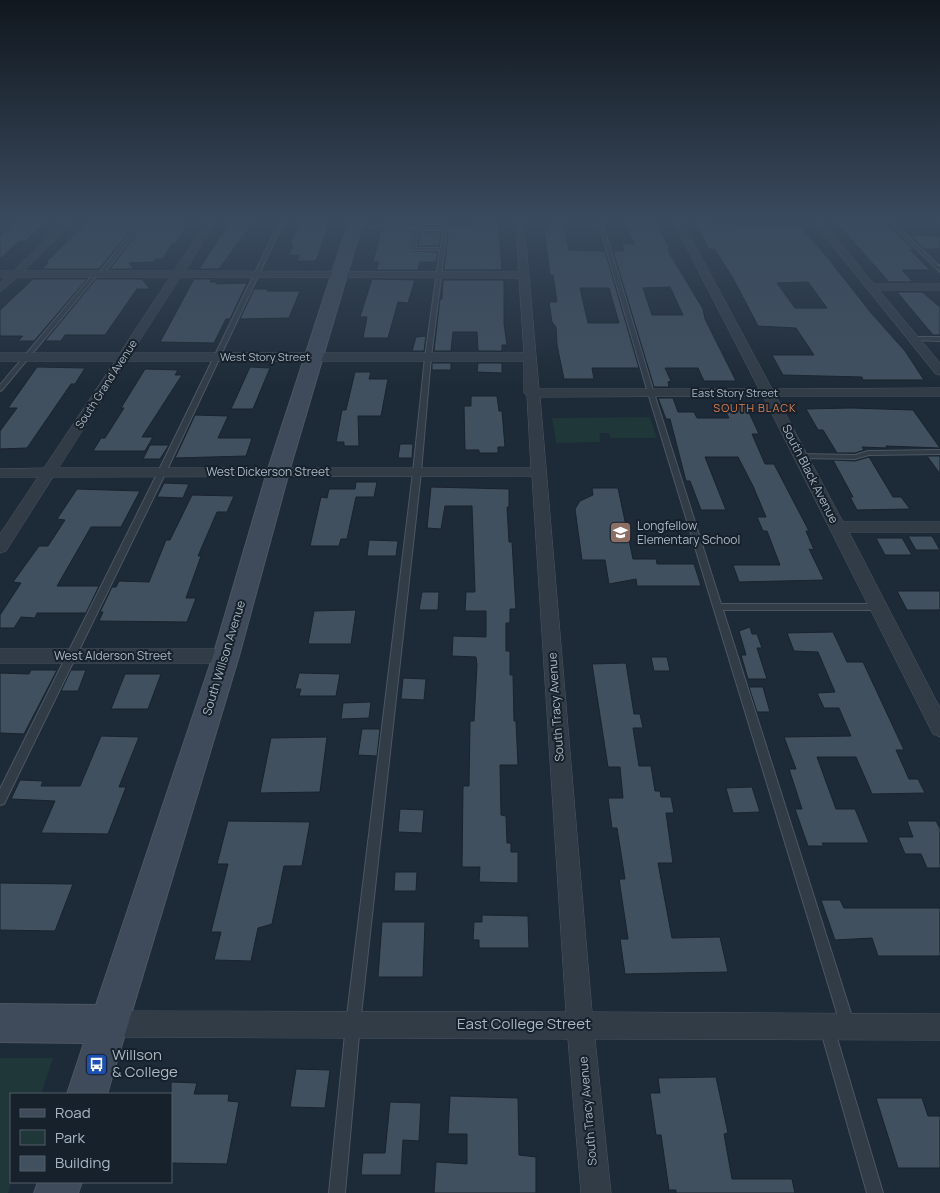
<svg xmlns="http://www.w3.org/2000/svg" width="940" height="1193" font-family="Manrope,sans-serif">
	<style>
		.green { fill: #1f3738 }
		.building { fill: #40505f; stroke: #19232d; fill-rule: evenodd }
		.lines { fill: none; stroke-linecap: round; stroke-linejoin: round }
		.service-casing { stroke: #4c5763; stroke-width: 2 }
		.minor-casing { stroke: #4c5763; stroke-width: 1 }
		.secondary-casing { stroke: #4c5763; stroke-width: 2 }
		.service { fill: #313c47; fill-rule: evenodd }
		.minor { fill: #313c47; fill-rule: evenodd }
		.secondary { fill: #3f4b5b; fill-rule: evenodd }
		.labels { text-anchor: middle; stroke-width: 4; stroke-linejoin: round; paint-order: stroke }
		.far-street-label { font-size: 11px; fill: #aab7c5; stroke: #17212b }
		.far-neighbourhood-label { font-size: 11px; letter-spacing: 1px; fill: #da8050; stroke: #17212b }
		.street-label { font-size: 12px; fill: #aab7c5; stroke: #17212b }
		.poi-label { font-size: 12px; fill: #aab7c5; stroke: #17212b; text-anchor: start }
		.near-street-label { font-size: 15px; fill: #aab7c5; stroke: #17212b }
		.near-poi-label { font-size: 15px; fill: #aab7c5; stroke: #17212b; text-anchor: start }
	</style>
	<rect width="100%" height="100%" fill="#1d2a37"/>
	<path class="green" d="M650 417 657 438H610L609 433H599L601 442 556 443 552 418Z
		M0 1058H53L41 1094H11L12 1182 8 1193H0Z"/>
	<path class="building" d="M17 221H47L25 241H19L0 259V236Z
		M88 221H138L99 269H42L48 263H45Z
		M146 221H189L176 243H172L163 259H156L154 262 129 263 134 269H110Z
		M230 221H254L219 269H199Z
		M300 221H330L316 261H297L300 255H289L293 245H290Z
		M383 221H439V226L382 224Z
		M475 221H498L502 270H444L449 227H476Z
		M549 221H563L569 250 605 251 639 368H592L594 379H564L557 345 556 327 552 322 549 302H557L553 275H550L544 229H550ZM580 288H609L619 323H588Z
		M624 221H656L670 249H667L703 309 705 319 736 381H704L698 368H665L671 381 668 382 669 387H654L613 251H624L622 244H634ZM670 287 683 315H652L643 288Z
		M835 221H882L915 250H910L930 270H902L913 282H889Z
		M695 223H716L717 225 800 226 827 257 872 314 905 351 924 380H863L862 377 783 375 772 355H814L796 328 758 326 734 280 715 250 709 249ZM808 282 827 308H795L777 283Z
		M381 230 412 231 410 251 438 252 436 262H420L418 270H376L379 262H373Z
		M420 232H441L439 246H418Z
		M910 235 940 236V249H924Z
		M33 279H87L34 341H18L23 336H0V310Z
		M96 279H142L150 289H137L105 335H65L61 341H45Z
		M194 279H212L210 282H217L216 284 247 283 230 319H226L214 343 160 342Z
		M372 279 415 280 408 303 398 302 388 338H363L367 317H360Z
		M443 280H504V324L507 345H502V351H478L477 332H453L451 351H434L440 299H442Z
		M254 289H268L267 291H300L289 318 240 319Z
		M897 292H922L940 307V335H933Z
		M426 336 424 351H412L416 337Z
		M432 363H451V370H432Z
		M478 363H502V373L477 372Z
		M37 367 85 368 75 384H71L27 448 0 449V431L17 408H8Z
		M250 367 270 368 253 409H231Z
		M145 369 178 370 175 375H182L142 437H153L145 451H93L101 438H105L124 408H121Z
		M355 372H371L369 379H388L381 416H358L359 446H344V442H336L342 410H346Z
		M471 396H497L499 411H502L505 447H498V453H479V450H465L464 406H471Z
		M658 398H673L678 412H694L697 418H729L723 407 746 406 759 434H752L765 464H774L809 531H806L814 550 809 549 824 580 739 582 733 565H780L767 531H763L757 517H766L753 486 738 457H705L726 510H701L690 481H686L670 419H666Z
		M851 408 913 410 940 448 886 446 887 448 862 447 864 450 855 453H837L823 430H818L806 409Z
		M195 415 228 416 218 438H252L246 456 175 458Z
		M400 444H413L412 458H398Z
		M150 445H169L160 459H143Z
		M927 456H940V474Z
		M869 457 893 497H901L910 509 857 510 850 497H853L833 460 855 461Z
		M356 482H377L374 497H356L347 539H341L339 546H310L321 497 327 498 329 489H355Z
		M164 483 189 484 183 498 157 497Z
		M431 487 509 489V507H507L509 542H512L516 609H510V623H506V651H510V675H513L514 721H516L518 765H500L501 815 506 816 507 843H511V852H518V883L479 882 480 867H462L463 786H469L470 721H474L477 665 476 657 452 656 453 636 486 637V611H465L466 592H475L472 506H445L441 529 427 528Z
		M592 488H618L633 559H656L657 564H694L701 586H637L636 579 609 584 605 560H582L575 509 580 501 593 495Z
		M77 489 140 491 121 527H91L57 586H99L86 613H37L35 618 21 617 14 628H0V615L21 583 13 582 39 546H48L65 520 57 519Z
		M192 495 234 496 227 512H217L198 556H201L186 598H196L187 622 99 621 103 612H100L112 587H116L119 581 149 582 166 540H170Z
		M908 536H932L940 550H916Z
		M876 538H902L912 555H885Z
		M369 540 398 541 396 556H367Z
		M897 591H940V610H907Z
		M422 592H439L438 610H419Z
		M356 610 351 644H308L314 611Z
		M750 627 752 634H757L762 648H757L767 679H748L741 655H746L739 631Z
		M833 632 847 662H863L904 750H896L909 779H918L925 793 872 794 856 757H817L836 809H855L869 843H822L824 846H808L795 809H802L789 769H796L784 737 851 736 839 708H824L817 693 835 692 818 652 794 651 787 633Z
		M651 657H667L670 671H654Z
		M626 663 634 714H640L643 728H633L639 766H651L655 791H660L661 797H671L674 813H666L673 863H658L672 938 720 937 728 972 625 974 620 939H628L619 879H625L617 828H612L608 798H623L620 767H608L592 664Z
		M31 670H57L24 734 0 733V673L29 674Z
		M71 670H86L78 691H61Z
		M299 673 340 674 336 696H299L301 689H295Z
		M125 674H161L148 709H111Z
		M403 678 426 679 424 700 401 699Z
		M749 687H763L770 712H757Z
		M371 702 369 718 341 719 343 703Z
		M362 729H380L377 756 358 755Z
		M101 736 139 737 119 787H126L108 834 41 833 55 801 11 799 20 780 43 781 41 786H80Z
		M327 737 320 792 260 793 271 738Z
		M752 787 760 812 733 813 726 788Z
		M400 809 424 810 422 833 398 832Z
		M228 821 310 822 302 866H284L272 924 258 928 251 961 214 960 221 932H211L228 864H217Z
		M907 821H936L940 829V868H927L921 854H905L898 837H913Z
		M395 872H417L416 891H394Z
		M0 883 73 884 55 931 0 930Z
		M821 900H840L844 908H940V956H878L872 938 835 940Z
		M482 915 528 916 529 948H479V940H473L474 922H482Z
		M382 922H425L423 977H378Z
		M296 1069 330 1070 325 1108 290 1107Z
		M716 1077 728 1133 724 1134 732 1179H792L795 1193H676V1190H669L661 1135H656L650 1093H660L658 1078Z
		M171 1082 197 1083 194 1094H229L228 1101 239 1102 227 1164 171 1163Z
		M450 1096 518 1098 519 1155 536 1157V1193H434L436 1162 467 1164V1134H448Z
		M876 1098H922L928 1116H940V1168H898Z
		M390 1102 421 1103 419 1141 403 1140 401 1175H361L363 1153H385Z"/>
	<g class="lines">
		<defs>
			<path id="service" d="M140 221H144L103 275 98 274 2 390 0 391V385L94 273 98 274Z
				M280 221H284L166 472 4 804 0 805V789L158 472Z
				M444 221H448L431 357 421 472 360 1024 345 1193H329L346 1024 413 472 425 357 440 250H411L414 229 354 227 352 226 354 225 443 228ZM418 230H443L441 248H416Z
				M598 221H602L654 393 721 604H879L883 607 879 610H723L854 1023 852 1028 847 1030 842 1028 840 1023 648 393Z
				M888 221H892L940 267V272Z
				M914 337H940V341L912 340V338Z
				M940 450V454L869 455 855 459 801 458 797 456 801 454 855 455 868 451Z
				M827 1021 832 1023 834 1028 883 1193H867L820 1028 822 1023Z"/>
			<path id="minor" d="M65 221H75L24 271H174L208 221H216L185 271 519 272 515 221H524L539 389H759L673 221H682L772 389 940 388V396H776L843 522H940V532H849L940 708V737L933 734 763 396 540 397 592 1012 940 1014V1040L595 1039 611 1193H581L568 1039 108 1037 98 1034 95 1024 98 1014 108 1011 566 1012 532 476 53 477 6 551 0 553V534L38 477H0V469L44 468 115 361H0V353H120L170 277H18L0 292V283L6 277H0V271H13ZM181 277 519 278 524 353H132ZM127 361H524V393L527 396 531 468H59Z
				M813 221H822L874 284H940V290H879L940 363V375L936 374Z
				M0 649H226L233 651 235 656 233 661 226 663H0Z"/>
			<path id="secondary" d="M349 221H363L289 472 239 656 107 1094H67L84 1043 0 1042V1004L96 1005 213 656 267 472Z
				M38 1182H82L78 1193H34Z"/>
		</defs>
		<use href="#service" class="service-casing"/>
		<use href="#minor" class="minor-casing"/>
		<use href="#secondary" class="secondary-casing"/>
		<use href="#service" class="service"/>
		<use href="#minor" class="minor"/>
		<use href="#secondary" class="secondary"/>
	</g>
	<linearGradient id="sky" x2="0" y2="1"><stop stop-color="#10171e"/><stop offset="0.57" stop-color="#3a4a5e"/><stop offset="1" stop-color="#3a4a5e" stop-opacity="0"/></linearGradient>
	<rect width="940" height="388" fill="url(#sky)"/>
	<defs>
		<symbol id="school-square" viewBox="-11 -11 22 22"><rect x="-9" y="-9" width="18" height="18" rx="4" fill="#8d6e63" stroke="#17212b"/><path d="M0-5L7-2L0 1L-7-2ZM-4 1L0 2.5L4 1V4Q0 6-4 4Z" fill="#fff"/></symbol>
		<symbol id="bus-square" viewBox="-11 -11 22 22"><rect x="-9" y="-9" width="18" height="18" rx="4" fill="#1a4fb4" stroke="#17212b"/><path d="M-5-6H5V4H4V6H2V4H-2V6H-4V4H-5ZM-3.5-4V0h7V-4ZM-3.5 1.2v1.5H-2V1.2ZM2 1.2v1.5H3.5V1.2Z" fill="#fff"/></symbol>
	</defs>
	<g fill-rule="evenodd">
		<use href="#school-square" x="608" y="520" width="25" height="25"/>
		<use href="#bus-square" x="84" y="1052" width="25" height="25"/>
	</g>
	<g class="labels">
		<g class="far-street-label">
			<text x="265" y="361">West Story Street</text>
			<text transform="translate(106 384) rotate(-57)" y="4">South Grand Avenue</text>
			<text x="735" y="397">East Story Street</text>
		</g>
		<g class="far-neighbourhood-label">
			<text x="755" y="412">SOUTH BLACK</text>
		</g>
		<g class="street-label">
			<text x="268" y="476">West Dickerson Street</text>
			<text transform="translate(810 474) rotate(63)" y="4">South Black Avenue</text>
			<text x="113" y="660">West Alderson Street</text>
			<text transform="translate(224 658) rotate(-73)" y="4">South Willson Avenue</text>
			<text transform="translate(556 707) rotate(-94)" y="4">South Tracy Avenue</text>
			<text transform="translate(588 1111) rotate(-95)" y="4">South Tracy Avenue</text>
		</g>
		<g class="poi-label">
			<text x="637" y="530">Longfellow<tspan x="637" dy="14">Elementary School</tspan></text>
		</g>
		<g class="near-street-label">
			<text x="524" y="1029">East College Street</text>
		</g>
		<g class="near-poi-label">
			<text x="112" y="1060">Willson<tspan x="112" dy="17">&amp; College</tspan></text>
		</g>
	</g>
	<rect x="10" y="1093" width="162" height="90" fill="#17212b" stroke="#525d69"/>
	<rect x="20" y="1109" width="25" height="8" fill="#3f4b5b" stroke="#525d69"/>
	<text x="55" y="1118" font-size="15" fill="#aab7c5">Road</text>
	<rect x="20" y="1130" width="25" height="15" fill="#1f3738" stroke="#525d69"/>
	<text x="55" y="1143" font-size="15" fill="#aab7c5">Park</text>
	<rect x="20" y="1156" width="25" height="15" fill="#40505f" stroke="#525d69"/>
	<text x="55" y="1168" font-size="15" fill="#aab7c5">Building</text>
</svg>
